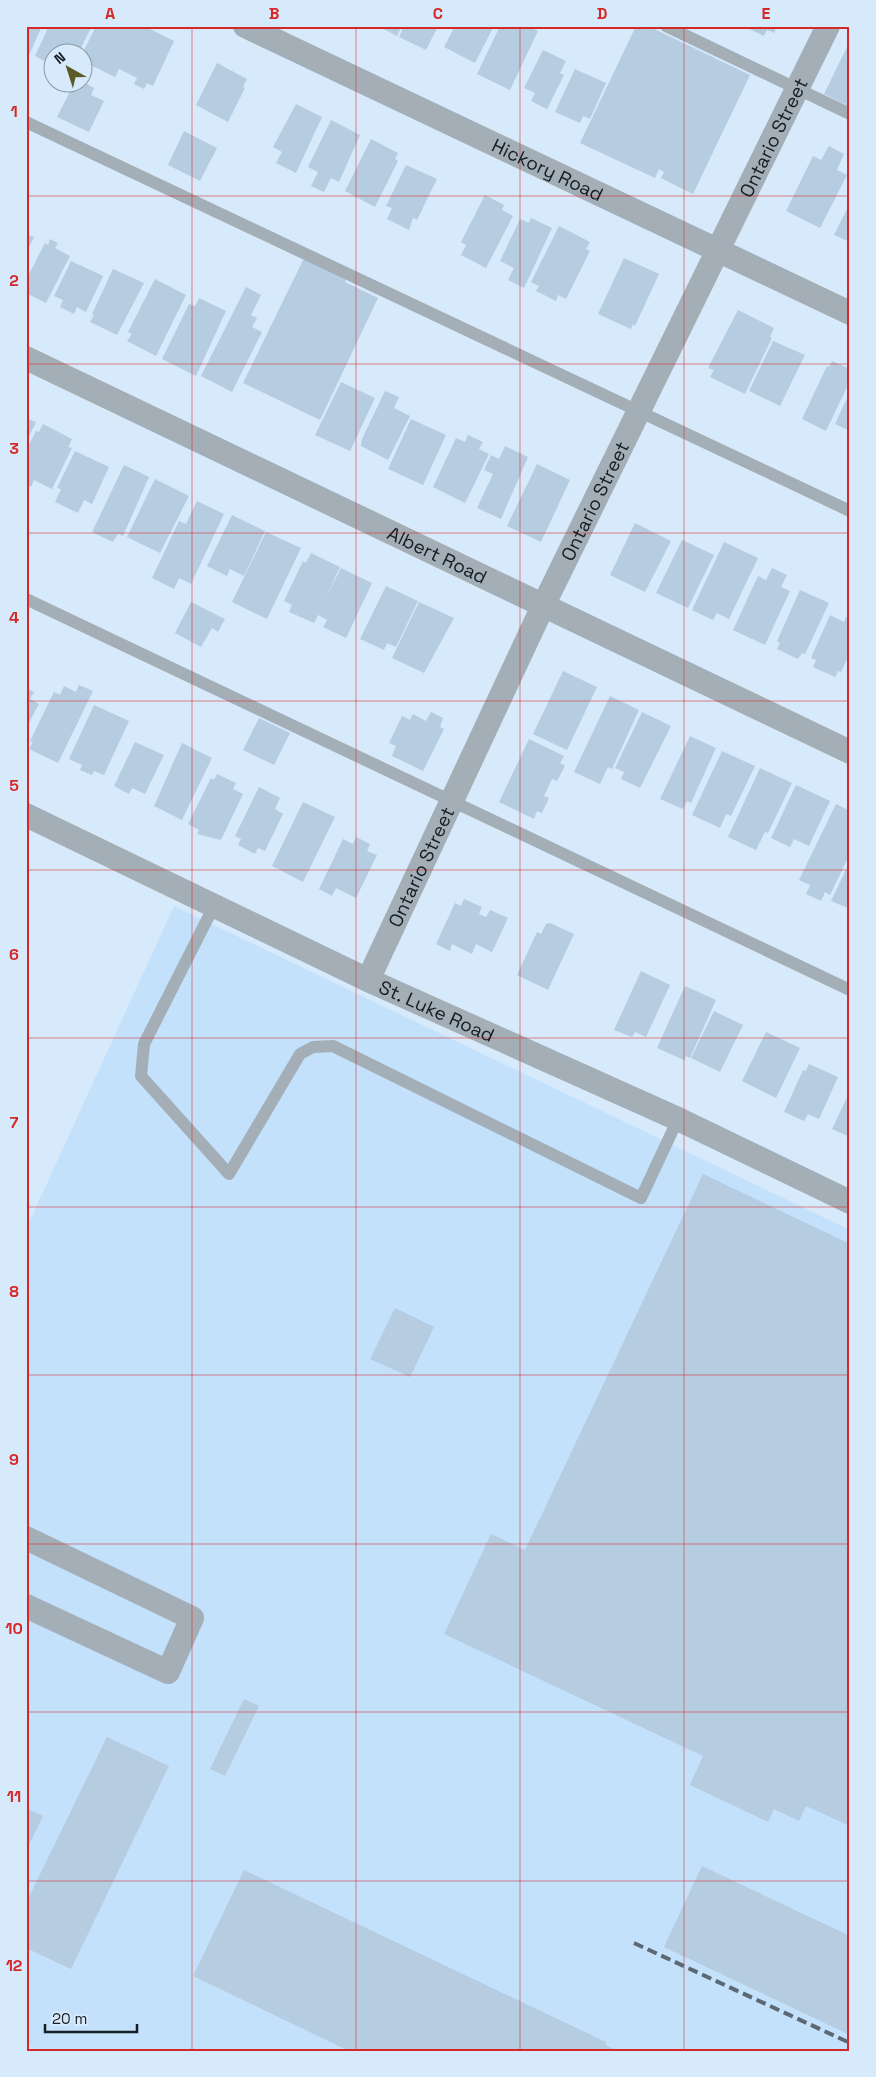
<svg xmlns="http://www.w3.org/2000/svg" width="876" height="2077" font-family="'Space Grotesk',sans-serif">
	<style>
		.built { fill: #c3e1fb }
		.building { fill: #b5cce1 }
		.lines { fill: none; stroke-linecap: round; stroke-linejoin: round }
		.lane { stroke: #a4aeb7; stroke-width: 12 }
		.street { stroke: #a4aeb7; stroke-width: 24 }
		.rail { stroke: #5c6873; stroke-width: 4; stroke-dasharray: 10 5; stroke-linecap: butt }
		.grid { fill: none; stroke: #d62828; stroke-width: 1; stroke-opacity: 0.55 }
		.labels { text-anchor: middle; stroke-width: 4; stroke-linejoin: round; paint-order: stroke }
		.street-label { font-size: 19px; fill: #151d25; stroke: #d7eafb }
		.neatline { fill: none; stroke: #d62828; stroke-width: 2 }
		.grid-label { font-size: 16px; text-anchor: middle; font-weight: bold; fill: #d62828 }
	</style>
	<rect width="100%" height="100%" fill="#d7eafb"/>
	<path class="built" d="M174 906 850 1230V2051H39L26 2045V1229Z"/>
	<path class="building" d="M26 26H42L29 55 26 54Z
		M49 26H92L79 52H52V65L35 56Z
		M96 26H144L174 41 153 86 147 83 144 89 134 84 137 78 119 69 115 77 82 61V54Z
		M378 26H402L397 36Z
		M404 26H438L426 50 399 37Z
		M455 26H494L475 63 444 47Z
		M500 26H528L538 31 510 90 477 74Z
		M636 26H648L750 75 693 194 661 178 664 172 659 169 655 178 580 143Z
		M743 26H777L774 33 767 30 764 36Z
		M850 41V107L824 94Z
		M543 50 566 61 560 73 564 75 547 109 531 101 535 93 524 88Z
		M217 63 247 79 243 87 245 88 228 122 196 105Z
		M575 69 606 83 590 119 583 116 580 123 555 112Z
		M77 82H83L94 88 91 95 104 101 89 132 57 117 73 86 75 87Z
		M296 104 322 117 296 173 276 163 282 152 273 147Z
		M331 120 360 135 339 182 331 178 324 192 311 186 318 172 308 167Z
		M184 131 217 148 200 181 168 165Z
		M371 139 398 153 395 159 398 161 375 207 345 191Z
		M829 146 844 154 837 170 847 175 820 228 786 211 813 156 821 160Z
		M406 165 437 179 417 220 413 218 409 230 387 219 392 208 386 206Z
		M485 195 504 205 502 210 513 216 486 268 461 255 466 245 461 242Z
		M850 203V242L834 235Z
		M531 218 552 228 524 288 508 280 514 268 500 261 520 219 529 223Z
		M559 226 590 242 586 249 590 251 566 299 558 295 556 301 536 291 539 286 531 282Z
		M26 234 34 237 26 253Z
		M50 239 58 243 55 248 70 256 46 303 26 293V280L45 243 48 245Z
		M306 254 348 274 345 282 378 298 320 420 243 383Z
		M624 258 659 274 635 326 633 324 631 329 598 314Z
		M71 261 103 276 86 312 77 307 74 314 60 307 63 300 54 296Z
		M113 269 144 283 117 335 90 322 94 315 92 314Z
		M155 279 186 295 156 356 127 341 132 334 128 332Z
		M246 287 261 295 251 315 257 318 252 327 262 332 232 392 201 376Z
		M199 298 226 311 196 376 162 359 189 304 195 306Z
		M738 310 774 328 770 337 772 338 745 394 710 377 714 370 708 368Z
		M773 341 805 355 780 406 749 391Z
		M832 361 850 369V381L826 431 802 419 827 366 829 367Z
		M341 382 375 398 350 451 315 435Z
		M385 391 399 397 394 408 410 416 388 460 361 446 362 439Z
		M850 392V431L835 424Z
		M26 418 36 422 26 442Z
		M411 419 446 435 423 485 388 469Z
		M43 424 72 439 68 447 72 448 52 489 34 480 31 487 26 484V451L36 431 39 432Z
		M468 435 483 442 479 449 489 454 465 503 433 487 456 438 465 442Z
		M505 446 528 457 501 519 477 508 493 474 484 470 491 455 499 459Z
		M75 451 109 467 92 504 84 500 78 513 55 502 61 489 57 488Z
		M537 464 570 480 541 542 507 526Z
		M124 465 149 477 123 536 118 534 113 542 92 532Z
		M155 479 189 496 160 553 127 537Z
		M197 501 224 514 191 584 179 578 174 589 152 578 179 521 186 524Z
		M232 515 265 531 244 576 230 569 227 576 207 566Z
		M635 523 671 541 645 592 610 575Z
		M266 532 301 548 267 619 232 602Z
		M682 540 714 555 688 608 656 593Z
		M724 542 758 558 729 619 717 613 713 620 692 610Z
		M311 553 340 567 325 599 341 568 372 583 346 638 323 627 327 620 318 615 314 623 289 612 292 605 284 601 303 561 306 563Z
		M772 568 787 575 781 587 790 591 765 645 733 630 758 576 766 580Z
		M386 586 418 601 396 647 387 643 384 650 360 639Z
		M800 590 829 603 805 654 802 653 798 659 777 649 780 643 777 641Z
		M191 602 225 619 218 632 212 628 201 647 175 633Z
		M419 602 454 618 424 673 392 658Z
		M830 615 844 622 846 617 850 619V653L841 672 838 671 835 677 813 667 816 660 811 658Z
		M563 671 597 687 567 750 533 734Z
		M79 685 93 691 58 763 29 749 33 742 30 741 54 692 60 695 64 686 76 692Z
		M26 688 34 692 30 699 39 704 26 728Z
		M610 696 639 710 612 769 608 767 600 784 574 772Z
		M94 705 129 721 104 775 94 771 92 775 80 770 82 765 69 759Z
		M431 712 443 718 440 727 444 729 423 771 392 756 396 746 389 743 402 716 410 720 413 714 426 721Z
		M642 712 671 726 640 788 621 779 624 772 615 768Z
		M259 718 290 733 274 765 243 750Z
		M690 736 716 748 691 803 687 801 683 809 660 799Z
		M529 739 564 756 560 763 565 766 557 781 552 779 544 796 549 798 542 813 537 811 534 819 499 802Z
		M135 742 164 755 145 794 132 788 129 794 114 786Z
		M182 743 212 758 182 820 154 806Z
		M722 751 755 766 731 816 726 814 720 828 692 815Z
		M760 768 792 783 768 833 765 832 756 850 728 837Z
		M217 774 236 783 233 789 243 794 221 840 197 834 199 830 188 824 211 778 214 780Z
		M796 785 830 801 809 846 794 839 790 847 771 838Z
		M259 787 280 798 275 809 283 814 265 851 258 848 255 854 238 845 241 839 235 836Z
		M303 802 335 817 303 882 272 866Z
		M836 804 850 811V854L830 895 825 892 821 901 806 894 810 885 799 880Z
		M356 837 370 844 367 851 377 855 356 898 336 888 332 896 319 889 343 839 353 844Z
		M850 861V909L831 901Z
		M464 899 482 907 479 914 486 917 490 910 508 918 492 952 476 944 472 954 452 944 450 951 436 944 455 903 461 906Z
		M550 923 574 934 548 990 517 975 537 932 541 934 546 924Z
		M641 971 670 985 646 1037 635 1032 632 1037 614 1030Z
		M685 986 716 1000 690 1058 686 1056 684 1060 657 1048Z
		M714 1011 743 1025 720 1072 691 1058Z
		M766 1032 800 1048 776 1098 742 1081Z
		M809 1064 838 1077 819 1119 808 1114 804 1121 784 1112 803 1070 806 1071Z
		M850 1091V1137L832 1129Z
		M703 1174 850 1244V1826L806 1806 799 1821 774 1809 768 1822 690 1785 703 1756 444 1634 491 1534 525 1550Z
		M395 1308 434 1327 410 1377 370 1359Z
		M244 1699 259 1706 225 1776 210 1769Z
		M107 1737 169 1766 71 1969 26 1948V1903Z
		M26 1808 43 1816 26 1851Z
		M702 1866 850 1936V2035L664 1947Z
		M244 1870 606 2042V2045L618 2051H349L193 1976Z"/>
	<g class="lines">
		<path class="lane" d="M666 26 850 114
			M26 122 850 511
			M26 599 850 990
			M214 906 144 1044 141 1076 229 1174 300 1054 313 1047 333 1046 641 1198 678 1119"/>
		<g class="street">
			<path id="s1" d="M245 26 850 313"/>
			<path id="s2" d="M26 358 850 752"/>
			<path id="s3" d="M26 815 368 980 678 1119 850 1202"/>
			<path id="s4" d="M368 980 543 606 828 26"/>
			<path d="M26 1538 192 1618 168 1672 26 1606"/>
		</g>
		<path class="rail" d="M634 1943 850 2043"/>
	</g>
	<path class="grid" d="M192 26V2051M356 26V2051M520 26V2051M684 26V2051M26 196H850M26 364H850M26 533H850M26 701H850M26 870H850M26 1038H850M26 1207H850M26 1375H850M26 1544H850M26 1712H850M26 1881H850"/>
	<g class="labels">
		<g class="street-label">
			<text dy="7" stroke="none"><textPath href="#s4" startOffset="935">Ontario Street</textPath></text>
			<text dy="7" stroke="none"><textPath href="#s1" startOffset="335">Hickory Road</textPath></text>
			<text dy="7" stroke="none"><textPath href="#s4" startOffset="530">Ontario Street</textPath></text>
			<text dy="7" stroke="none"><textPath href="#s2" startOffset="456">Albert Road</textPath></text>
			<text dy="7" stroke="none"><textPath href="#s4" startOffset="125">Ontario Street</textPath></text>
			<text dy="7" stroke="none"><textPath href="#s3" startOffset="455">St. Luke Road</textPath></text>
		</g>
	</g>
	<rect width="876" height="2077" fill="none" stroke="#d7eafb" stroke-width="55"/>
	<g transform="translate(68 68) rotate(321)"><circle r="24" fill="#d7eafb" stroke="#8998a5"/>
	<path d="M0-4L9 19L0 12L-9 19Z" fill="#5c5a26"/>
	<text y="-8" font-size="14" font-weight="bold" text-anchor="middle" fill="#151d25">N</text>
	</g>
	<path d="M45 2024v8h92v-8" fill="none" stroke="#151d25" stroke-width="2.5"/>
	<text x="52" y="2024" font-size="15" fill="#151d25" stroke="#d7eafb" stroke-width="4" paint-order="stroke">20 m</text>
	<rect x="28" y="28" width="820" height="2022" class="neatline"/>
	<g class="grid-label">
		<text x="110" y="19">A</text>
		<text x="274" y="19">B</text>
		<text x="438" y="19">C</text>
		<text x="602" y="19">D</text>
		<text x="766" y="19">E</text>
		<text x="14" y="117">1</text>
		<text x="14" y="286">2</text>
		<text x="14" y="454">3</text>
		<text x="14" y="623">4</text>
		<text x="14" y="791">5</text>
		<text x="14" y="960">6</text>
		<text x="14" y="1128">7</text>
		<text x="14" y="1297">8</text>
		<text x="14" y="1465">9</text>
		<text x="14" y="1634">10</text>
		<text x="14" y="1802">11</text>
		<text x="14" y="1971">12</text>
	</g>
</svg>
